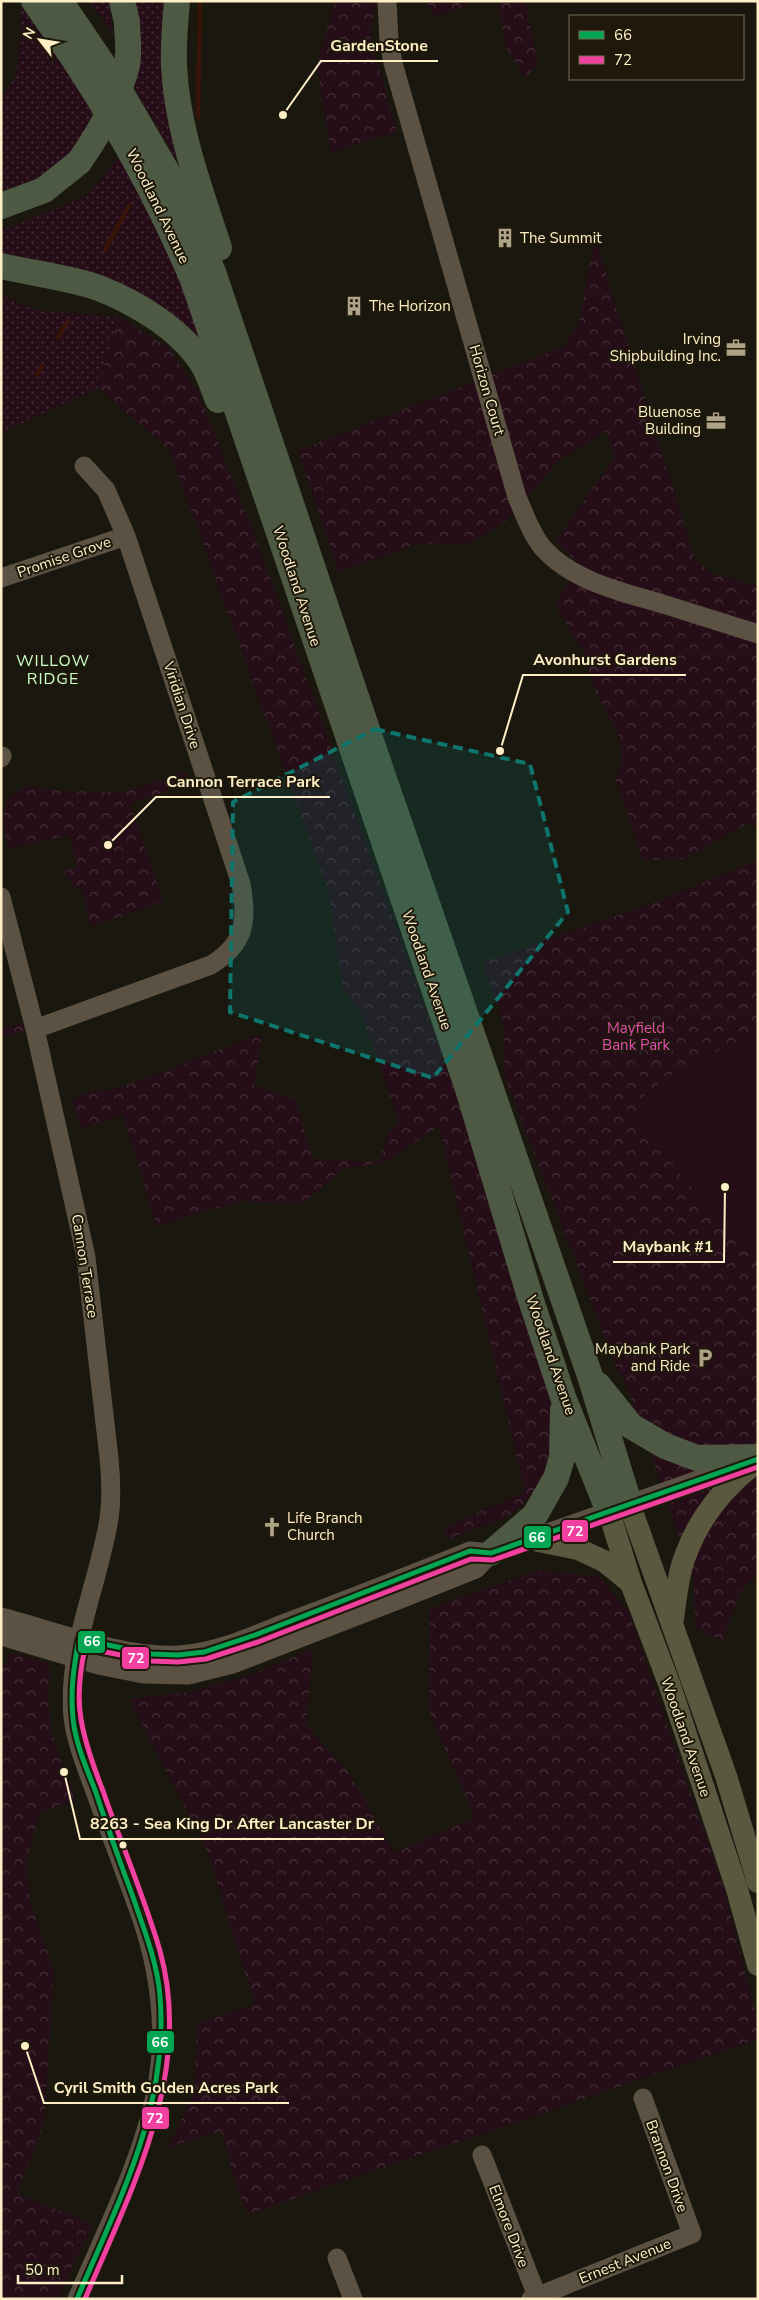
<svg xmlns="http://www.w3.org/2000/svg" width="759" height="2300" font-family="'Nunito Sans',sans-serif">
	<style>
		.grass { fill: url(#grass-dots) }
		.forest { fill: url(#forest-crowns) }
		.pitch { fill: #260e18 }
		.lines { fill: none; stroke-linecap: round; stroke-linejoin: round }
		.stream { stroke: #381307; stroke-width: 4.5 }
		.minor { stroke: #5b5243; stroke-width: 19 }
		.major { stroke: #5a583f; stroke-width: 22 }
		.highway { stroke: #4d5942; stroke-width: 26 }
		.highway-bridge { stroke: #4d5942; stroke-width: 26 }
		.bus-1-casing { stroke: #1e190b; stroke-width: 9 }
		.bus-2-casing { stroke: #1e190b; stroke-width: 9 }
		.bus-1 { stroke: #00a651; stroke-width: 5 }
		.bus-2 { stroke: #f240a1; stroke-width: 5 }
		.marked { fill: #0f766e; fill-opacity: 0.2; stroke: #0f766e; stroke-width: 4; stroke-dasharray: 10 6; stroke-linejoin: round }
		.bus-dot { fill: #ffefc7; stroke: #1e190b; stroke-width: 2 }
		.labels { text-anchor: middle; stroke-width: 4; stroke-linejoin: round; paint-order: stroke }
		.street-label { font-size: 15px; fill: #ffefc7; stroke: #1e190b }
		.poi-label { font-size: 15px; fill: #ffefc7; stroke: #1e190b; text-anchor: start }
		.park-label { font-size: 15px; fill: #e54daf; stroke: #1e190b }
		.neighbourhood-label { font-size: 16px; letter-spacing: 1px; fill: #cbffc9; stroke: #1e190b }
		.leader { fill: none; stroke: #ffefc7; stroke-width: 2 }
		.callout-dot { fill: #ffefc7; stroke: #1e190b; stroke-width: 2 }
		.callout-label { font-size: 16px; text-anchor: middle; font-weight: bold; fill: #ffefc7; stroke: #1e190b; stroke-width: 4; stroke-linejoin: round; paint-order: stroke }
		.line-badge { stroke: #1e190b; stroke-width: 2 }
		.badge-label { font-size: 14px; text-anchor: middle; font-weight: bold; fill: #fff }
	</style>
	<defs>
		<pattern id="grass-dots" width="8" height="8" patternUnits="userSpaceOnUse" patternTransform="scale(1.25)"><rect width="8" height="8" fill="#260e18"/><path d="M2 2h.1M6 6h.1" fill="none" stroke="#473138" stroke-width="1.8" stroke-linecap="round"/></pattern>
		<pattern id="forest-crowns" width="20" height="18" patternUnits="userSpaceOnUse" patternTransform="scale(1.25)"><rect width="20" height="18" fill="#260e18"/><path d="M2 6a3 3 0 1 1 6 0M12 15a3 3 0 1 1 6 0" fill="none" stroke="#473138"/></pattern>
	</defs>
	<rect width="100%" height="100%" fill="#1a170f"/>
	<path class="grass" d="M89 1H108L113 33Z
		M128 1H173L180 166 131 82Z
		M22 8 98 112C93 121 90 133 83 140 66 162 29 189 1 192V100L17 72Z
		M118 158C161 207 182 283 206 343L64 275 1 252V230L87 196Z
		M1 295 35 310 118 317 98 388 1 433Z"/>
	<path class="forest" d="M335 1H377L369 33 397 132 331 152 317 66Z
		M472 1 465 6 436 16 429 8 428 2Z
		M498 1H525L538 65 525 77 506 47Z
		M595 239 695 559 713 574 758 586V827L747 824 683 859 643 860 620 789 614 779 623 762 619 736 595 690 583 651 555 605 579 565 556 541 614 458 606 431 558 461 507 520 471 543 416 544 338 572 298 451 565 346 579 322Z
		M118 317 169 348 200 397 260 550 467 1124 498 1223 554 1414 551 1477 511 1515 449 1539 444 1528 525 1492 439 1126 384 1163 344 1168 302 1204 243 1201 183 1217 157 1227 123 1114 82 1128 72 1100 89 1092 117 1089 262 1034 254 1085 295 1099 313 1159 379 1162 387 1136 399 1121 361 1014 343 990 329 893 169 449 98 388Z
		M186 772 190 783 130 804 163 901 91 927 82 889 72 885 64 871 77 868 69 835 8 849C4 833 0 812 9 798 14 793 21 791 26 786L57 791 126 792Z
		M758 860V1573L739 1593 724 1636 725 1642 695 1628 694 1579 627 1386 617 1369 505 1077 503 1021 482 963 661 900Z
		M24 1023 25 1030 1 1037V1028Z
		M538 1570 599 1577 628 1611 726 1896 758 2024V2039L248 2214 240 2197 221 2131 168 2148 195 2090 197 2023 255 2005 207 1850 129 1699 196 1691 255 1673 313 1649 306 1725 349 1773 395 1853 475 1817 429 1712 430 1609Z
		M10 1653 46 1662 50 1669 48 1697 51 1731 75 1800 39 1813 26 1863 30 1901 54 1970 44 2123 17 2194 93 2224 57 2299H1V1673Z"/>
	<path class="pitch" d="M758 1031V1253L740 1243 644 1132C641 1122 637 1113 640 1102 646 1082 736 1043 758 1031Z"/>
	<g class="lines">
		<path class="stream" d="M198 117 200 1
			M105 250 129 206
			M58 337 68 321
			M37 375 42 366"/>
		<path class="minor" d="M387 1 389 41 393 63 517 497C524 513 531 534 543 548 572 581 622 592 663 604 694 614 726 624 758 634
			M1 578 126 536
			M1 758 2 756
			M1 897 35 1029 86 1257 109 1458C111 1478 112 1498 109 1519 98 1586 67 1648 73 1717 76 1744 88 1771 97 1797 111 1834 124 1871 138 1908 158 1963 167 2022 158 2081 146 2153 106 2231 77 2299
			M35 1029 211 965C245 944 248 921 241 884L126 536 106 490 84 466
			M1 1617C55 1631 123 1658 178 1655 218 1653 254 1635 290 1621 350 1599 410 1575 470 1551L491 1553 746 1463
			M1 1636 98 1665 143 1674 188 1675 233 1664 406 1597 476 1569 491 1553
			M482 2155 537 2296
			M337 2258 353 2299
			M531 2299 692 2234 643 2098"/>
		<path class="major" d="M629 1503 726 1776 758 1882
			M609 1512 631 1583 670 1686 737 1889 758 1965
			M529 1539 578 1549 604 1561 631 1583
			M672 1625C676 1602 677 1575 686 1554 700 1516 726 1485 758 1461"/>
		<path class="highway" d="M34 1C97 89 151 180 193 280L468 1089 530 1297 563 1397 609 1512
			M60 1 113 79 173 182 213 272 374 750 590 1376 629 1503
			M122 1 127 22
			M177 1C175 23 173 44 174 66 177 129 200 189 219 248
			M1 206 44 190 79 162
			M1 266C30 273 72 278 99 288 137 303 184 331 205 368 210 378 214 390 218 400
			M598 1385 631 1426 665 1446 697 1458 758 1457
			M491 1553 535 1515 556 1478 562 1458 563 1410"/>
		<path class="highway-bridge" d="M79 162C100 132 118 101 127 65 130 52 127 35 127 22"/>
		<defs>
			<path id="bus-1" d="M77 2299C119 2200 169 2107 160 1996 157 1961 144 1930 133 1897 120 1862 107 1826 95 1790 86 1767 75 1742 73 1718 70 1691 74 1665 79 1639L152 1654 178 1655 204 1652 255 1635 470 1551 491 1553 758 1459"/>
			<path id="bus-2" d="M85 2299C131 2190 194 2073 160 1951 145 1899 121 1843 103 1791 94 1768 85 1744 81 1719 77 1696 80 1671 85 1648L151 1661 178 1662 206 1659 258 1642 471 1559 493 1560 758 1467"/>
		</defs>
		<use href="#bus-1" class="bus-1-casing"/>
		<use href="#bus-2" class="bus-2-casing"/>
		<use href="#bus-1" class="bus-1"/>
		<use href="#bus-2" class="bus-2"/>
	</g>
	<path class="marked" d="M375 729 530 764 568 912 433 1078 230 1012 233 802Z"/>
	<defs>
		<symbol id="building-bare" viewBox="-9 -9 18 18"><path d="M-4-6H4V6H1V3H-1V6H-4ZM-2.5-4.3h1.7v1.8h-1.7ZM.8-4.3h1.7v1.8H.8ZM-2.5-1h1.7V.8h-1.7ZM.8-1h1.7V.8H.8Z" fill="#afa387" stroke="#1e190b" stroke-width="2.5" paint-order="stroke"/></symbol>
		<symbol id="office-bare" viewBox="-9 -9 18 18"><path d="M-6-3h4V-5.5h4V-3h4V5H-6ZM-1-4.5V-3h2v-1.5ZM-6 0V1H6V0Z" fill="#afa387" stroke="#1e190b" stroke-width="2.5" paint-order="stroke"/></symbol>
		<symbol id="parking-bare" viewBox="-9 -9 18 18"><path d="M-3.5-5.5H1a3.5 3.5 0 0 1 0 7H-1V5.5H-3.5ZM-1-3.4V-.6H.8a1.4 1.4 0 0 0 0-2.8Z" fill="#afa387" stroke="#1e190b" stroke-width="2.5" paint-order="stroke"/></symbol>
		<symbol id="church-bare" viewBox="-9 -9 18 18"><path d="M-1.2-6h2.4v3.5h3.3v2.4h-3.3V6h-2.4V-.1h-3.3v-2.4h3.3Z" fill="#afa387" stroke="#1e190b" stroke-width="2.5" paint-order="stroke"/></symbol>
	</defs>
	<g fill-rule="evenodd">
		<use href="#building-bare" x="491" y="224" width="28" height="28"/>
		<use href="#building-bare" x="340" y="292" width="28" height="28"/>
		<use href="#office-bare" x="722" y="334" width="28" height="28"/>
		<use href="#office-bare" x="702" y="407" width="28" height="28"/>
		<use href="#parking-bare" x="691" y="1344" width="28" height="28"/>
		<use href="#church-bare" x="258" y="1513" width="28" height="28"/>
	</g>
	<circle class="bus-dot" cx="123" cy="1845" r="4.5"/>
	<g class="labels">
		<g class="street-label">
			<text transform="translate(158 206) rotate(64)" y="5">Woodland Avenue</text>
			<text transform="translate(487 390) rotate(74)" y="5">Horizon Court</text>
			<text transform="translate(64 557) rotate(-19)" y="5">Promise Grove</text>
			<text transform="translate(297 586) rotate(72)" y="5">Woodland Avenue</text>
			<text transform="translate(182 705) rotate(72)" y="5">Viridian Drive</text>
			<text transform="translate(427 970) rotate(71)" y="5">Woodland Avenue</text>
			<text transform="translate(85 1266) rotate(81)" y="5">Cannon Terrace</text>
			<text transform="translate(551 1355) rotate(71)" y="5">Woodland Avenue</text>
			<text transform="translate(686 1737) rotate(71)" y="5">Woodland Avenue</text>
			<text transform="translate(667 2166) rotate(70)" y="5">Brannon Drive</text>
			<text transform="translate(509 2226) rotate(69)" y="5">Elmore Drive</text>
			<text transform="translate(625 2261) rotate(-22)" y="5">Ernest Avenue</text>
		</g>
		<g class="poi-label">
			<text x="520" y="243">The Summit</text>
			<text x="369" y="311">The Horizon</text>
			<text x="721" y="344" text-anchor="end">Irving<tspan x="721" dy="17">Shipbuilding Inc.</tspan></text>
			<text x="701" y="417" text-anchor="end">Bluenose<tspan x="701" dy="17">Building</tspan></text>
			<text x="690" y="1354" text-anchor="end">Maybank Park<tspan x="690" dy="17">and Ride</tspan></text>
			<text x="287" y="1523">Life Branch<tspan x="287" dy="17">Church</tspan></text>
		</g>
		<g class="park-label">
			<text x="636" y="1033">Mayfield<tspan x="636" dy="17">Bank Park</tspan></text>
		</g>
		<g class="neighbourhood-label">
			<text x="53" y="666">WILLOW<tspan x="53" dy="18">RIDGE</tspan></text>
		</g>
	</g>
	<path class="leader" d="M283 115L321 61H438M500 751L523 675H686M108 845L156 797H330M725 1187L724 1262H613M64 1772L80 1839H384M25 2046L44 2103H289"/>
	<g class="callout-dot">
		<circle cx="283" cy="115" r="5"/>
		<circle cx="500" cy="751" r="5"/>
		<circle cx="108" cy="845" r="5"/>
		<circle cx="725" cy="1187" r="5"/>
		<circle cx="64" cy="1772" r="5"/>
		<circle cx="25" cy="2046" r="5"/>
	</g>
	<g class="callout-label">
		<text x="379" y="51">GardenStone</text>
		<text x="605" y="665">Avonhurst Gardens</text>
		<text x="243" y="787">Cannon Terrace Park</text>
		<text x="668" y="1252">Maybank #1</text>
		<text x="232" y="1829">8263 - Sea King Dr After Lancaster Dr</text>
		<text x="166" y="2093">Cyril Smith Golden Acres Park</text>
	</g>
	<g class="line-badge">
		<rect x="561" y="1519" width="28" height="24" rx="5" fill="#f240a1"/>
		<rect x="523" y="1525" width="29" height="24" rx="5" fill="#00a651"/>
		<rect x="77" y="1630" width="29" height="24" rx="5" fill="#00a651"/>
		<rect x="121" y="1646" width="29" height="24" rx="5" fill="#f240a1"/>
		<rect x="146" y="2030" width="29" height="24" rx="5" fill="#00a651"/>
		<rect x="141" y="2106" width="29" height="24" rx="5" fill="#f240a1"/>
	</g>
	<g class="badge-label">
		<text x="575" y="1536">72</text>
		<text x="537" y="1542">66</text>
		<text x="92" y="1646">66</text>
		<text x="136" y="1663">72</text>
		<text x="160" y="2047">66</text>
		<text x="155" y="2123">72</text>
	</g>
	<rect width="759" height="2300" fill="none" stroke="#ffefc7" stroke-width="5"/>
	<rect x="569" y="15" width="175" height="65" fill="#1e190b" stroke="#786f56"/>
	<rect x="579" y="31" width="25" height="8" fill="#00a651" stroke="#786f56"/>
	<text x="614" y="40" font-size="15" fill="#ffefc7">66</text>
	<rect x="579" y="56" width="25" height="8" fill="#f240a1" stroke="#786f56"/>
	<text x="614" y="65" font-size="15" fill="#ffefc7">72</text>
	<g transform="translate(40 40) rotate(301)" stroke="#1e190b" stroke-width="4" paint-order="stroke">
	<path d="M0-4L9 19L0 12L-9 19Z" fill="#ffefc7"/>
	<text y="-8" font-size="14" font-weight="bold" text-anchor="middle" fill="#ffefc7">N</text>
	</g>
	<path d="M18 2275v8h104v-8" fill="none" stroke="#ffefc7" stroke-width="2.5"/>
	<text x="25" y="2275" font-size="15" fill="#ffefc7" stroke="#1e190b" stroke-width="4" paint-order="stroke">50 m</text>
</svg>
